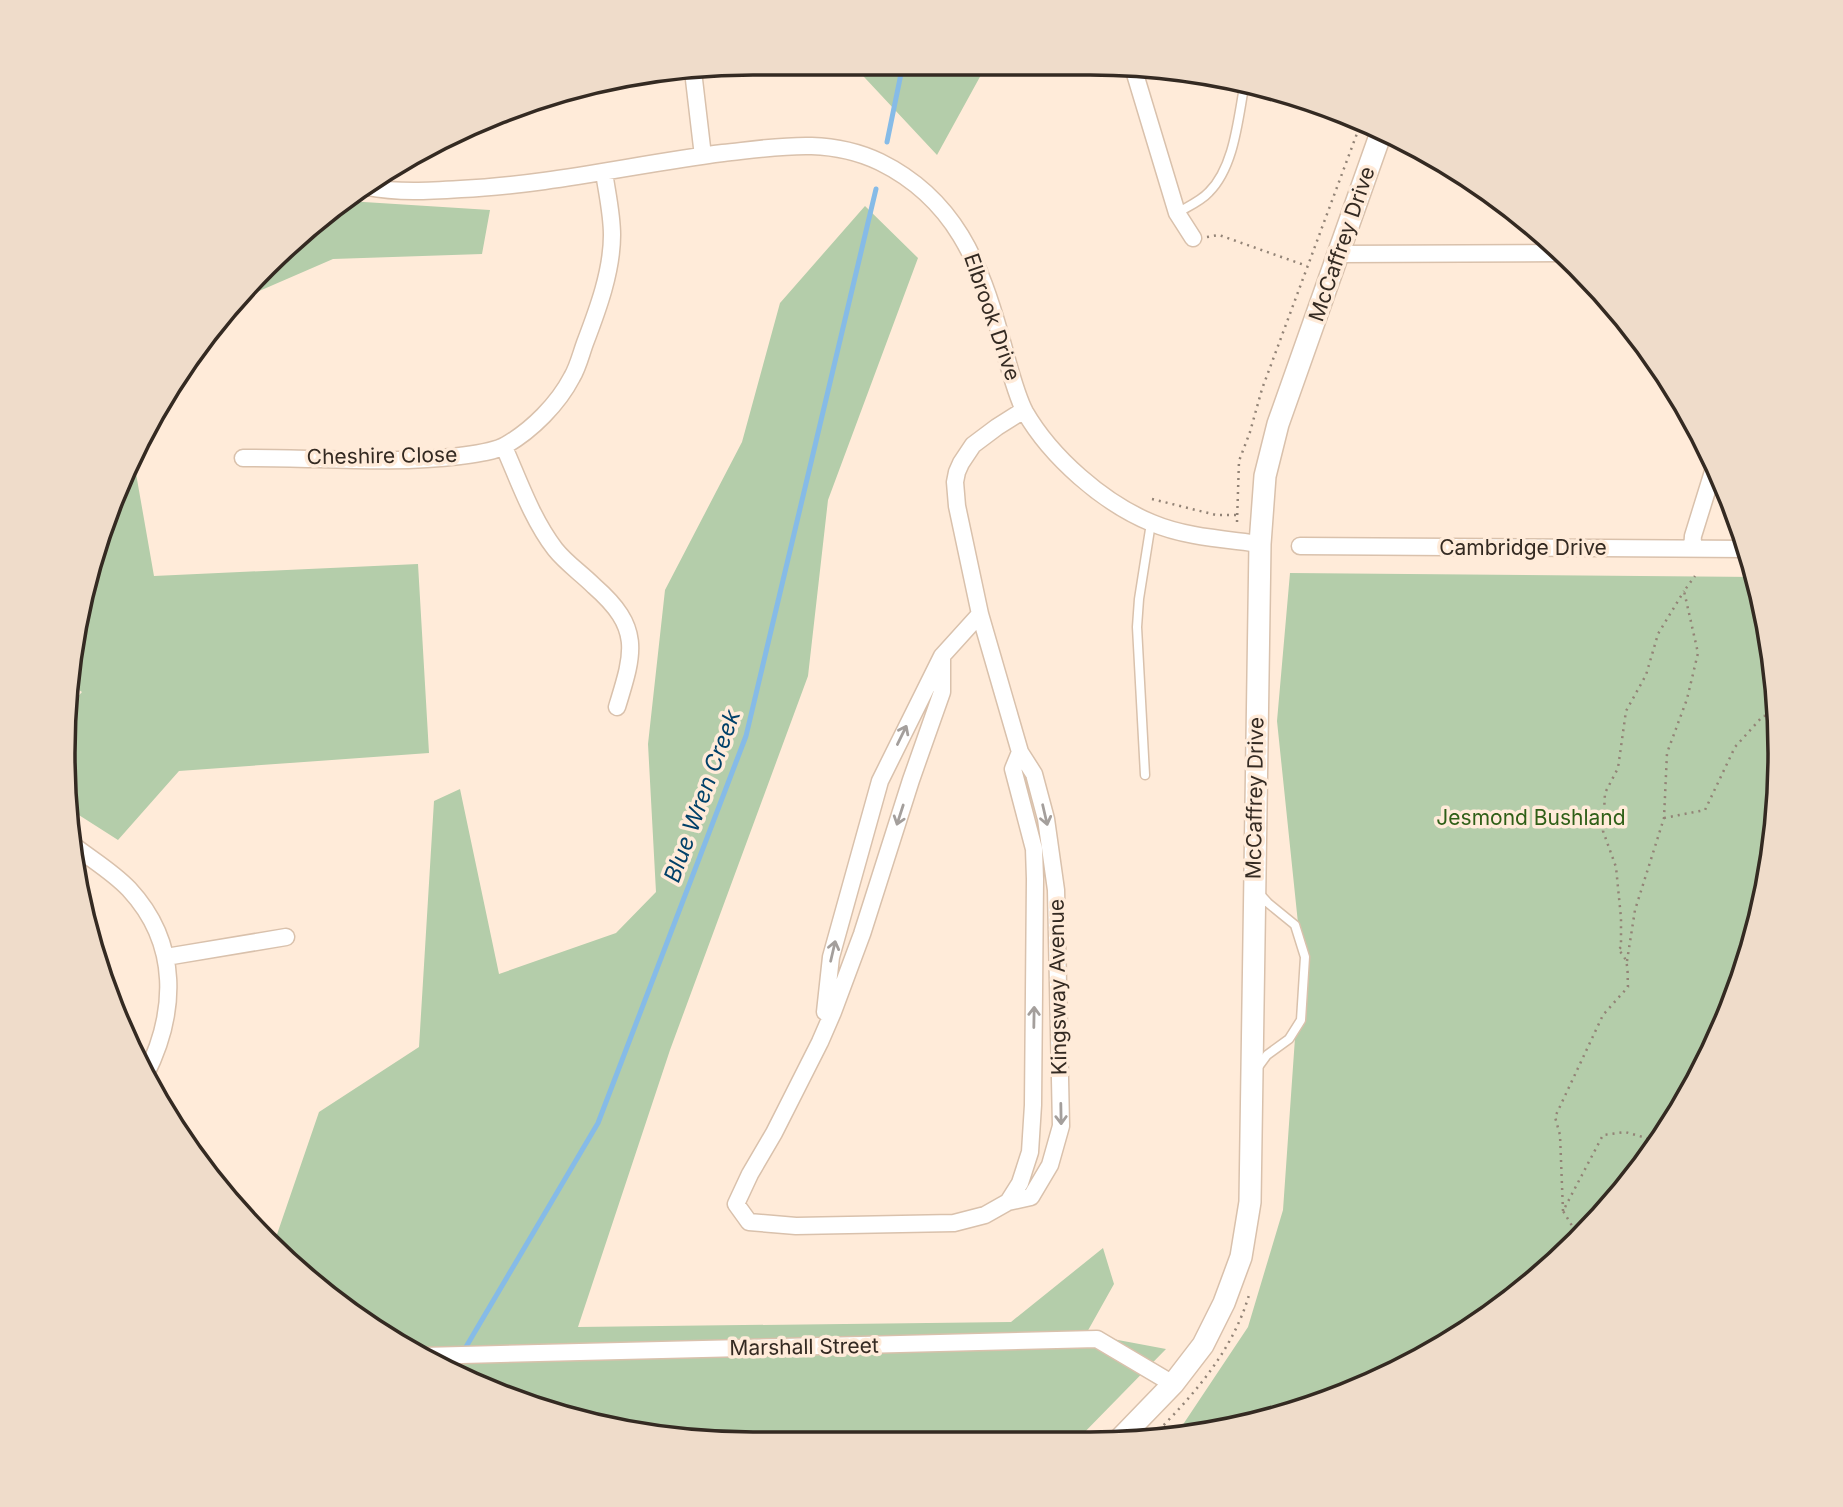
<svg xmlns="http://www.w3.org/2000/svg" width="1843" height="1507" font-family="Inter,sans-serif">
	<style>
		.green { fill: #b4cdaa }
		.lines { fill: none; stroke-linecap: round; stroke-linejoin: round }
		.stream { stroke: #86bbe7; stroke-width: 5 }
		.lane-casing { stroke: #d9c1ac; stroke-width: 11 }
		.street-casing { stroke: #d9c1ac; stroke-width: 19 }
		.secondary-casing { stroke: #d9c1ac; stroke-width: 24 }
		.path { stroke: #928376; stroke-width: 2.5; stroke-dasharray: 2 5; stroke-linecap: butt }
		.lane { stroke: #fff; stroke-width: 8 }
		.street { stroke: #fff; stroke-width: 16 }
		.secondary { stroke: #fff; stroke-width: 21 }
		.oneway { stroke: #a49f9c }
		.labels { text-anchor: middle; stroke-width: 7; stroke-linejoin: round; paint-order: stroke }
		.street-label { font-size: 21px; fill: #342a22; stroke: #ffebd9 }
		.park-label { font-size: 21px; fill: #2f5f17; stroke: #ffebd9 }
		.water-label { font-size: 23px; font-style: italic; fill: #004069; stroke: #ffebd9 }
		.rim { fill: none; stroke: #342a22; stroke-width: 3.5 }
	</style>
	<rect width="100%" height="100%" fill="#ffebd9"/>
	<path class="green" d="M851 63 987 64 937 155Z
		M348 201 490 210 482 254 333 259 236 301 266 265Z
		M865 206 918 258 828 500 808 676 670 1050 578 1327 1011 1322 1103 1248 1114 1284 1086 1334 1166 1349 1074 1443H709L575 1421 448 1373 299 1273 273 1246 319 1112 419 1047 434 801 460 789 499 974 616 933 656 892 648 744 665 590 742 442 780 303Z
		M134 462 154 576 418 564 429 753 179 771 118 840 71 810 65 711 82 692 69 683 100 531Z
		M1290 573 1757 577 1779 709 1774 844 1743 976 1687 1099 1608 1209 1510 1302 1395 1373 1268 1421 1172 1436 1182 1426 1248 1327 1283 1210 1301 952 1277 721Z"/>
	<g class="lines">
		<path class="stream" d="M887 142 903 64
			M450 1374 598 1123 746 736 876 189"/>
		<defs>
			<path id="lane" d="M1177 213C1187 207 1201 201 1209 192 1235 166 1238 117 1245 82
				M1145 775 1137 627 1139 599 1151 523
				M1256 1070 1267 1055 1289 1039 1301 1020 1305 957 1295 925 1268 903 1258 892"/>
			<path id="street" d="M1132 64 1177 213 1193 238
				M693 71 703 156
				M367 187C398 193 430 191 461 189 549 185 636 164 723 153 778 147 828 137 880 162 955 199 980 263 1001 338 1007 359 1015 393 1025 412 1051 457 1103 503 1152 523 1185 537 1224 539 1260 544
				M1339 254 1563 253
				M504 447C519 481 532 519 555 549 566 563 581 573 594 586 642 628 634 652 617 707
				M243 458C315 457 388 465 460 456 475 454 494 452 506 445 532 430 558 404 572 377 578 367 581 354 585 343 598 309 612 271 612 235 612 214 607 193 604 172
				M1300 546 1747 549
				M1692 549 1693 536 1715 465
				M942 656V692L911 780 862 934 833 1012 820 1042 774 1133 750 1174 736 1204 749 1222 796 1226 954 1223 985 1215 1008 1202 1031 1197 1050 1165 1061 1126 1056 890 1046 819 1034 774 1020 752 980 614 957 506 955 482 957 472 961 463 973 445 997 427 1024 410
				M73 845C91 859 113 872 129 889 180 944 177 1013 145 1076
				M166 957 286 937
				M825 1012 831 957 880 781 942 656 980 614
				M1008 1202 1020 1183 1030 1152 1033 1105 1035 879 1034 849 1013 769 1020 752
				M423 1356 1097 1339 1173 1384"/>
			<path id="secondary" d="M1116 1443 1173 1384 1203 1345 1224 1303 1241 1257 1250 1202 1260 544 1265 476 1278 424 1382 130"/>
		</defs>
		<use href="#lane" class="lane-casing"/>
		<use href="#street" class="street-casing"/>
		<use href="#secondary" class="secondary-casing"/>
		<path class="path" d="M1207 237 1219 235 1307 266
			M1152 499 1216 515H1237
			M1237 522 1239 461 1250 432 1262 389 1362 120
			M1664 818 1705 810 1735 747 1763 716 1778 714
			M1627 961 1635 910 1664 818 1667 753 1687 699 1698 653 1684 591 1695 576
			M1563 1211 1560 1135 1555 1117 1603 1015 1628 987C1627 973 1630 959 1618 950L1621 947V918L1616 867 1603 831 1605 793 1618 768 1626 711 1646 675 1658 634 1684 591
			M1579 1237 1563 1211 1603 1135 1625 1132 1657 1141
			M1149 1440C1191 1398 1232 1353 1249 1295"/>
		<use href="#lane" class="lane"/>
		<use href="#street" class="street"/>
		<use href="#secondary" class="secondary"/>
	</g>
	<defs><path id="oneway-shaft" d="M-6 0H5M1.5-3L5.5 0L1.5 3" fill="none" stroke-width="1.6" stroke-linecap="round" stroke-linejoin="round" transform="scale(1.75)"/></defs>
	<g class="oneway">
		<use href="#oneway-shaft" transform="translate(902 735) rotate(-64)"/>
		<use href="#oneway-shaft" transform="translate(900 815) rotate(108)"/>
		<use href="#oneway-shaft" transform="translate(1045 815) rotate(77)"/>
		<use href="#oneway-shaft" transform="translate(833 951) rotate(-77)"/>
		<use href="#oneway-shaft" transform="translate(1034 1017) rotate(-89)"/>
		<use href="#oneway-shaft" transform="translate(1061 1114) rotate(89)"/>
	</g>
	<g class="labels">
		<g class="street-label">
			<text transform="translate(1342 244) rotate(-71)" y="7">McCaffrey Drive</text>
			<text transform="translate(992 317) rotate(71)" y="7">Elbrook Drive</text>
			<text transform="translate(382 456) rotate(-1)" y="7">Cheshire Close</text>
			<text x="1523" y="555">Cambridge Drive</text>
			<text transform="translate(1255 798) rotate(-89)" y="7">McCaffrey Drive</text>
			<text transform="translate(1058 987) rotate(-91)" y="7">Kingsway Avenue</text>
			<text transform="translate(804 1347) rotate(-1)" y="7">Marshall Street</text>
		</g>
		<g class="park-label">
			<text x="1531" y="825">Jesmond Bushland</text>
		</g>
		<g class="water-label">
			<text transform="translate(702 796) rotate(-70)" y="8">Blue Wren Creek</text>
		</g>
	</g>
	<path d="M0 0H1843V1507H0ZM753 75H1090A678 678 0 0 1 1768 753V754A678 678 0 0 1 1090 1432H753A678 678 0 0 1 75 754V753A678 678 0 0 1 753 75Z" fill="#efdcca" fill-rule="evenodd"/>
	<path class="rim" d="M753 75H1090A678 678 0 0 1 1768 753V754A678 678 0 0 1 1090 1432H753A678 678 0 0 1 75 754V753A678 678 0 0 1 753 75Z"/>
</svg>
